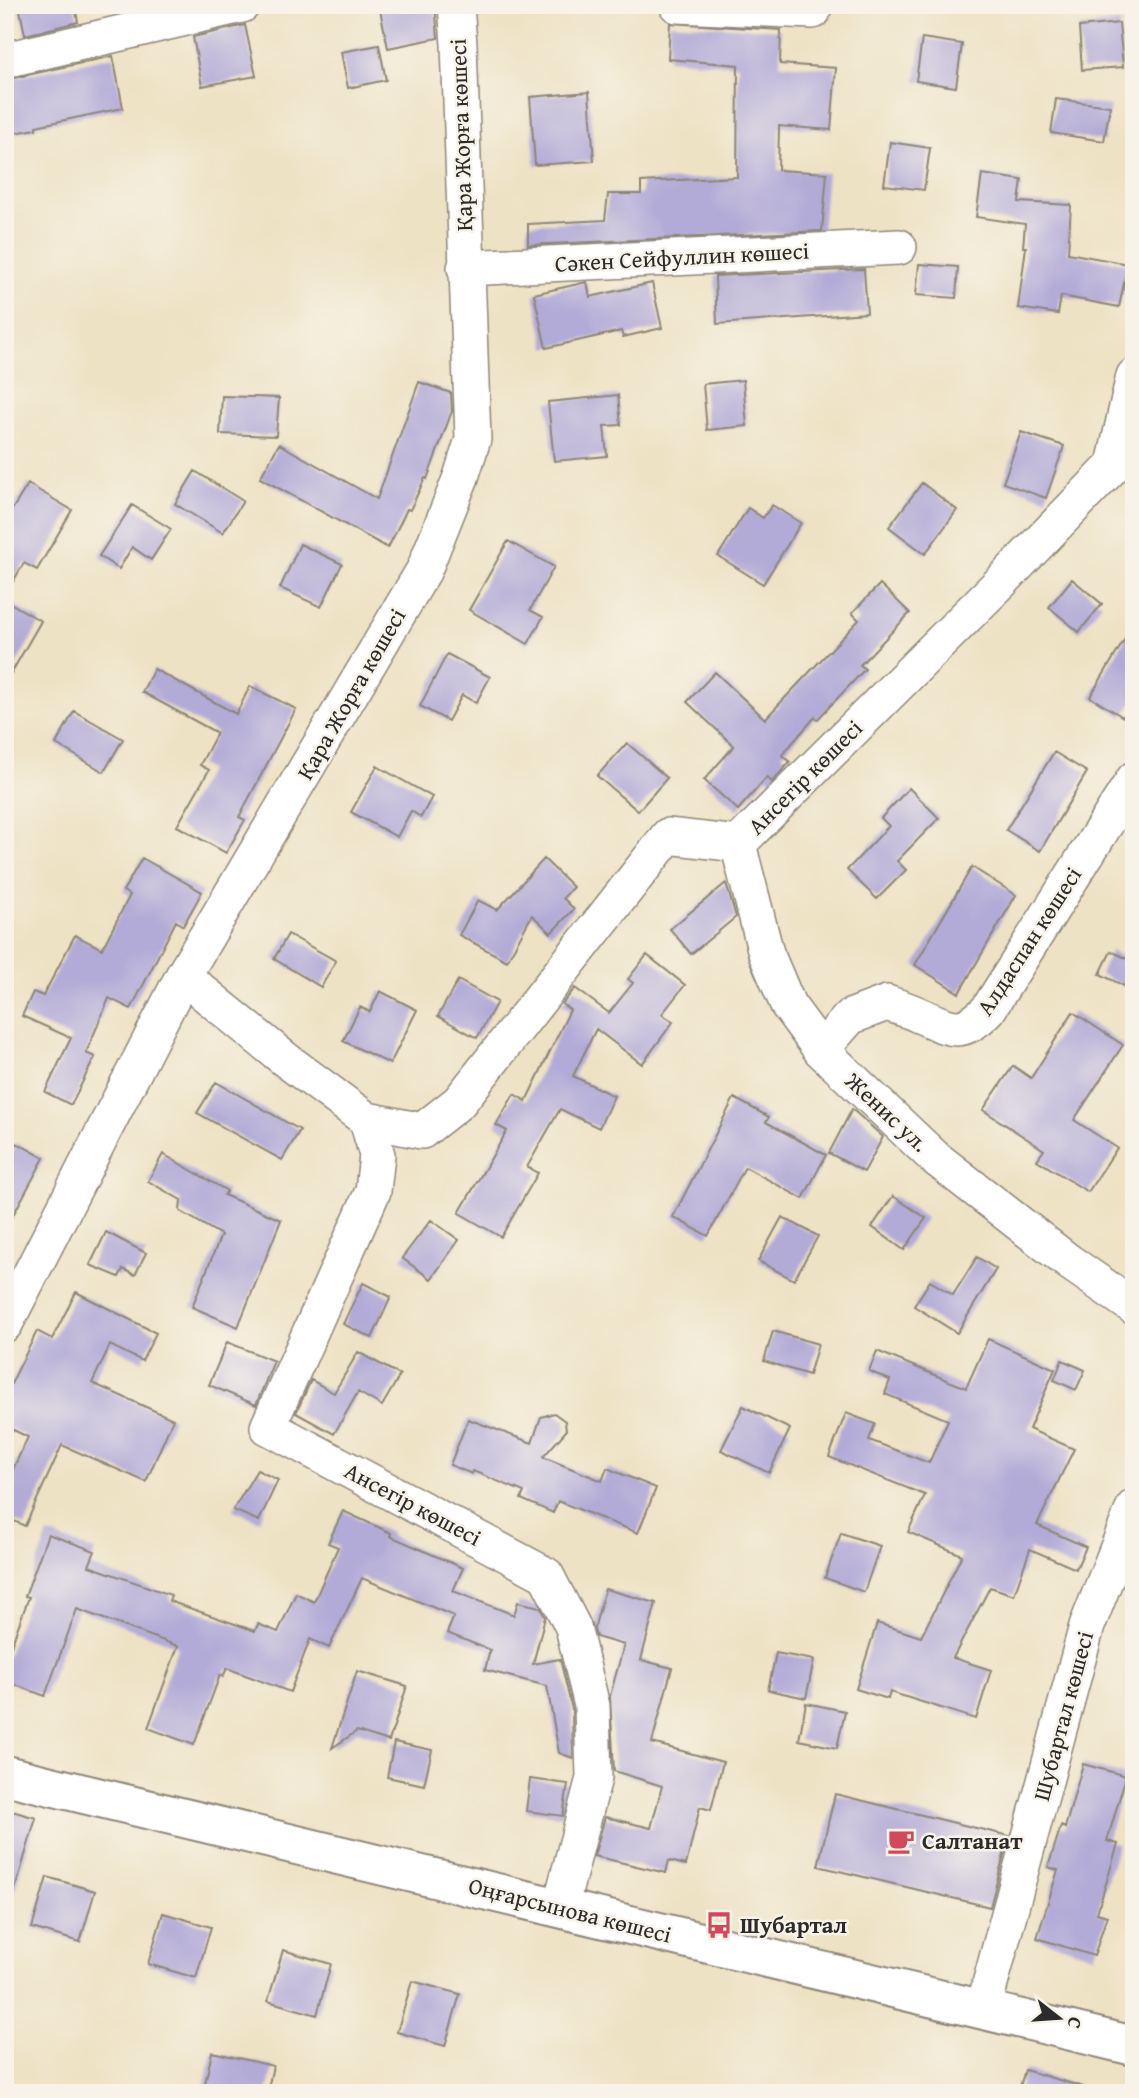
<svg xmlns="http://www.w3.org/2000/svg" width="1139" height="2098" font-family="'Gentium Book Plus',serif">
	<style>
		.building { fill: #b2abd7 }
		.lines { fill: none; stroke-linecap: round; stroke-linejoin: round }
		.minor-casing { stroke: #8c8678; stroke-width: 38 }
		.major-casing { stroke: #8c8678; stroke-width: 42 }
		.minor { stroke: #fff; stroke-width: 35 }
		.major { stroke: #fff; stroke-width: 38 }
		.labels { text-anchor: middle; stroke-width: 5; stroke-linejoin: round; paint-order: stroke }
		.street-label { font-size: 23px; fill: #2b2b2b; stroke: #f7f3e8 }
		.poi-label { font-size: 23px; font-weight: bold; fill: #2b2b2b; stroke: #f7f3e8; text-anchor: start }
	</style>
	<rect width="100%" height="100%" fill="#f7f3e8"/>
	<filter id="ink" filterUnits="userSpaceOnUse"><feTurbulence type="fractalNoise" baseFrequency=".0143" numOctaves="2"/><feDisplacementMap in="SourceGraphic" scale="14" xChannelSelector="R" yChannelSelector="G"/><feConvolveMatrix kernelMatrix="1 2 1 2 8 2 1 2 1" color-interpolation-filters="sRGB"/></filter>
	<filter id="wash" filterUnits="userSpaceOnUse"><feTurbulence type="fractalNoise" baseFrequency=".00686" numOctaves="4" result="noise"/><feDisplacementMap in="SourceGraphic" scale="28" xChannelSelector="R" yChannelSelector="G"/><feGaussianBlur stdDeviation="1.57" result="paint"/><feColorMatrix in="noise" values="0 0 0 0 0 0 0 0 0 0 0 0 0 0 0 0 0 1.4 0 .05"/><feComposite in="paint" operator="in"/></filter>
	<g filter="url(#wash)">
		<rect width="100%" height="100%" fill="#eee2c4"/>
		<g id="blocks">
			<path class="building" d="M19 5H75L78 22 25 35Z
				M379 5H435L438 38 388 48Z
				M670 23 781 30 780 64 836 68 831 130 779 126 778 170 827 173 822 231 528 245V224L605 220 608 194H641V182L737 177 738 65 668 59Z
				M1119 23 1123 67 1082 70 1079 27Z
				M245 25 256 76 202 86 193 37Z
				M922 38 962 44 956 87 916 81Z
				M379 45 386 80 348 88 341 52Z
				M113 56 123 108 36 126V129L5 135V80Z
				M589 92 594 161 535 165 530 97Z
				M1056 99 1110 106 1104 141 1051 133Z
				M890 142 930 148 924 190 884 185Z
				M982 174 1022 180 1019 202 1071 205 1068 253 1128 264 1119 307 1061 296 1058 314 1018 308 1026 247H1023L1025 224 976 217Z
				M919 264 958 267 956 298 916 295Z
				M864 269 867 313 717 324 715 276Z
				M587 282 590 297 652 283 662 328 623 337 621 331 546 348 534 294Z
				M743 380 747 426 707 430 703 384Z
				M419 382 451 393 452 411 427 479 425 478 410 510 407 509 388 548 260 478 279 444 377 499Z
				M618 395 621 425 604 426 607 456 554 461 548 402Z
				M222 396 279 398 276 436 220 434Z
				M1021 432 1064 446 1046 498 1003 483Z
				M195 471 243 501 223 533 175 504Z
				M922 483 957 510 925 554 889 527Z
				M28 484 72 510 37 570 24 563 5 595V521Z
				M132 505 171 529 151 560 132 547 119 569 99 556Z
				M772 505 801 523 763 584 718 556 748 508 763 518Z
				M508 541 554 567 530 610 543 617 528 644 469 610Z
				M300 544 342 564 321 607 280 588Z
				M1072 579 1102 604 1079 632 1049 607Z
				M880 584 910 613 860 665 865 669 817 720 815 717 782 755 790 762 772 782 767 777 738 810 704 780 734 746 687 702 715 672 765 719 859 620 852 613Z
				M5 600 41 621 5 684Z
				M1134 624V700L1123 717 1090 697Z
				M447 654 490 677 476 703 462 695 448 721 420 706Z
				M154 669 236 714 250 686 296 709 239 817 245 820 226 853 177 826 209 770 200 765 217 733 142 692Z
				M74 711 123 739 104 772 56 744Z
				M627 743 667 778 638 811 597 776Z
				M1054 752 1087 772 1040 851 1006 830Z
				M377 766 432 797 421 817 411 811 397 837 351 812Z
				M909 788 939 818 897 861 906 870 877 899 847 870 889 826 881 818Z
				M142 858 202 892 183 926 176 921 131 1009 109 998 86 1053 95 1057 71 1105 45 1092 71 1038 22 1016 33 992 43 996 75 935 102 949 130 895 123 891Z
				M544 859 573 887 563 898 574 909 551 933 532 915 507 961 459 935 478 900 497 910Z
				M972 867 1016 895 959 993 915 965Z
				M726 883 736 917 691 954 670 929Z
				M288 934 336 961 321 987 274 959Z
				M1111 951 1134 962V991L1100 974Z
				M647 955 685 985 662 1014 673 1022 642 1064 596 1029 573 1076 614 1096 599 1128 560 1109 527 1167 538 1173 501 1237 459 1213 507 1131 496 1125 514 1094 526 1101 570 1010 562 1004 575 988 609 1013 633 983 628 979Z
				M458 980 497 1002 477 1038 438 1016Z
				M380 991 417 1010 390 1064 343 1041 360 1007 370 1012Z
				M1073 1012 1123 1045 1074 1120 1117 1148 1088 1192 1037 1160 1044 1150 983 1110 1013 1066 1031 1078Z
				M216 1082 300 1130 282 1160 197 1113Z
				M734 1098 769 1117 766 1122 826 1155 803 1199 745 1167 708 1236 673 1217Z
				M852 1109 883 1137 864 1172 829 1153Z
				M17 1143 44 1158 5 1230V1164Z
				M163 1154 227 1191 224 1195 281 1220 238 1327 192 1307 221 1235 180 1211 181 1200 148 1181Z
				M893 1196 926 1218 904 1250 872 1227Z
				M782 1217 818 1236 794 1280 758 1261Z
				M431 1220 459 1240 431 1279 402 1258Z
				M106 1232 146 1253 135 1275 123 1269 119 1277 90 1265Z
				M977 1257 996 1269 957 1333 914 1306 930 1281 953 1295Z
				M363 1283 391 1297 372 1338 343 1324Z
				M76 1292 156 1333 142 1361 110 1345 92 1383 173 1419 146 1482 62 1445 25 1526 5 1517V1486L28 1437 5 1426V1396L37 1331 52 1339Z
				M773 1331 818 1344 809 1375 764 1361Z
				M988 1339 1055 1369 1029 1429 1074 1449 1037 1525 1086 1547 1076 1569 1030 1549 1014 1595 990 1587 953 1658 991 1670 976 1719 890 1692 888 1699 856 1689 877 1623 921 1637 962 1555 908 1532 925 1495 829 1457 846 1413 875 1424 869 1440 929 1463 948 1420 885 1394 890 1380 869 1371 877 1351 966 1388Z
				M227 1342 274 1361 256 1405 209 1385Z
				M358 1352 400 1375 382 1406 358 1392 334 1434 296 1413 311 1380 334 1393Z
				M1062 1360 1085 1370 1076 1390 1054 1380Z
				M743 1406 790 1429 769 1473 721 1450Z
				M554 1413 565 1421 566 1431 543 1457 602 1481 607 1468 656 1488 638 1533 558 1501 553 1513 521 1499 524 1492 473 1471 472 1474 450 1465 468 1419 532 1443 541 1417Z
				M257 1470 278 1480 259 1521 233 1510Z
				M343 1511 391 1533 390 1536 463 1568 453 1591 514 1615 518 1602 540 1607 545 1617 533 1664 560 1659 572 1709 573 1758 559 1753 547 1686 485 1670 490 1650 447 1633 454 1616 362 1578 329 1648 310 1639 290 1692 227 1668 223 1677 220 1675 194 1745 148 1728 178 1646 77 1609 45 1696 5 1681V1662L29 1597 25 1596 48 1534 95 1551 89 1566 171 1595 169 1601 255 1631 258 1624 278 1632 296 1593 314 1602 338 1547 328 1543Z
				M841 1533 880 1546 864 1592 825 1578Z
				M605 1589 656 1603 641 1660 672 1668 652 1743 723 1762 711 1810 700 1807 686 1865 669 1861 666 1873 594 1856 605 1817 651 1828 662 1786 614 1771 610 1696 624 1645 596 1637 594 1629Z
				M776 1653 814 1660 806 1698 768 1690Z
				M357 1671 407 1686 389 1741 357 1731 332 1748Z
				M806 1703 845 1711 837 1748 799 1740Z
				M394 1742 432 1750 424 1785 387 1777Z
				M1083 1764 1126 1776 1107 1841 1118 1844 1097 1913 1107 1916 1094 1956 1037 1938 1058 1870 1048 1867 1061 1826 1065 1828Z
				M530 1779 568 1784 563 1816 526 1811Z
				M835 1794 1009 1836 990 1907 818 1866Z
				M5 1809 36 1818 11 1903 5 1902Z
				M47 1877 95 1891 80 1942 32 1928Z
				M163 1913 211 1927 196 1978 148 1964Z
				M283 1950 331 1964 317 2015 268 2001Z
				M412 1981 460 1994 445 2046 397 2032Z
				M212 2052 273 2066 267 2093H203Z
				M1025 2070 1083 2087 1082 2093H1018Z"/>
		</g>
	</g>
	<g filter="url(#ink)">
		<use href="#blocks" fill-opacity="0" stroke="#8c8678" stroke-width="2"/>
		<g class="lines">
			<defs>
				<path id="minor" d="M677 5 813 11
					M5 60 242 5
					M465 268 899 247
					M1114 465 1134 376
					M738 844 766 953 788 1005 821 1050 934 1157 1069 1262 1134 1307
					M738 844 1003 580 1114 465
					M183 976 286 1060 367 1120 422 1131 459 1102 668 836 738 844
					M821 1050 850 1017 887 1003C898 1007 909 1010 919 1015 950 1028 960 1038 988 1010L1134 779
					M367 1120 377 1155 373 1191 268 1427 546 1575 573 1627 592 1706 594 1778 560 1908
					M5 1324 183 976 424 570 461 477 473 439 459 44 456 5
					M983 2010 1087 1626 1134 1507"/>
				<path id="major" d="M5 1775 1134 2046"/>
			</defs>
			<use href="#minor" class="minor-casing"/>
			<use href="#major" class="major-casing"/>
			<use href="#minor" class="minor"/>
			<use href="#major" class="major"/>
		</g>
	</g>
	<defs>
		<symbol id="cafe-bare" viewBox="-9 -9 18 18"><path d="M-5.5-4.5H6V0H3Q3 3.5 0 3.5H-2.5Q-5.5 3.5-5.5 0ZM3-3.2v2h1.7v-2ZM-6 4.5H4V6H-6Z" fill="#d1495b" stroke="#f7f3e8" stroke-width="2.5" paint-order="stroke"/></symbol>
		<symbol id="bus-bare" viewBox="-9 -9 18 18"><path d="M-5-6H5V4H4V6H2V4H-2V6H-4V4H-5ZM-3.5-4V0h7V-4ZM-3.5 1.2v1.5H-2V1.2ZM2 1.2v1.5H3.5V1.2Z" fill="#d1495b" stroke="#f7f3e8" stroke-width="2.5" paint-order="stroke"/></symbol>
	</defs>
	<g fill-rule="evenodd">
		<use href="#cafe-bare" x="882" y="1822" width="38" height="38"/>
		<use href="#bus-bare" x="700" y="1906" width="38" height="38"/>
	</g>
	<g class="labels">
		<g class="street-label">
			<text transform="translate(461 135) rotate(-92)" y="8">Қара Жорға көшесі</text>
			<text transform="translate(682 257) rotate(-3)" y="8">Сәкен Сейфуллин көшесі</text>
			<text transform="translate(351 694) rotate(-60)" y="8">Қара Жорға көшесі</text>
			<text transform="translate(805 777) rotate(-45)" y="8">Ансегір көшесі</text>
			<text transform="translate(1029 941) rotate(-57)" y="8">Алдаспан көшесі</text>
			<text transform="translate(887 1112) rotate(43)" y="8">Женис ул.</text>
			<text transform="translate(413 1504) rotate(28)" y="8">Ансегір көшесі</text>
			<text transform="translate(1063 1716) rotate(-75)" y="8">Шубартал көшесі</text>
			<text transform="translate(570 1910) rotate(14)" y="8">Оңғарсынова көшесі</text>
		</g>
		<g class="poi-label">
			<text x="922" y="1849">Салтанат</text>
			<text x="740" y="1933">Шубартал</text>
		</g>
	</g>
	<rect width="1139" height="2098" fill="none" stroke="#f7f3e8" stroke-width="28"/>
	<g transform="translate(1059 2018) rotate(107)" stroke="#f7f3e8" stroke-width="5" paint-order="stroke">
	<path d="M0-5L12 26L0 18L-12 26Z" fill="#2b2b2b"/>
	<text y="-10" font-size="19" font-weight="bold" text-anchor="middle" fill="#2b2b2b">С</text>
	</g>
</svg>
